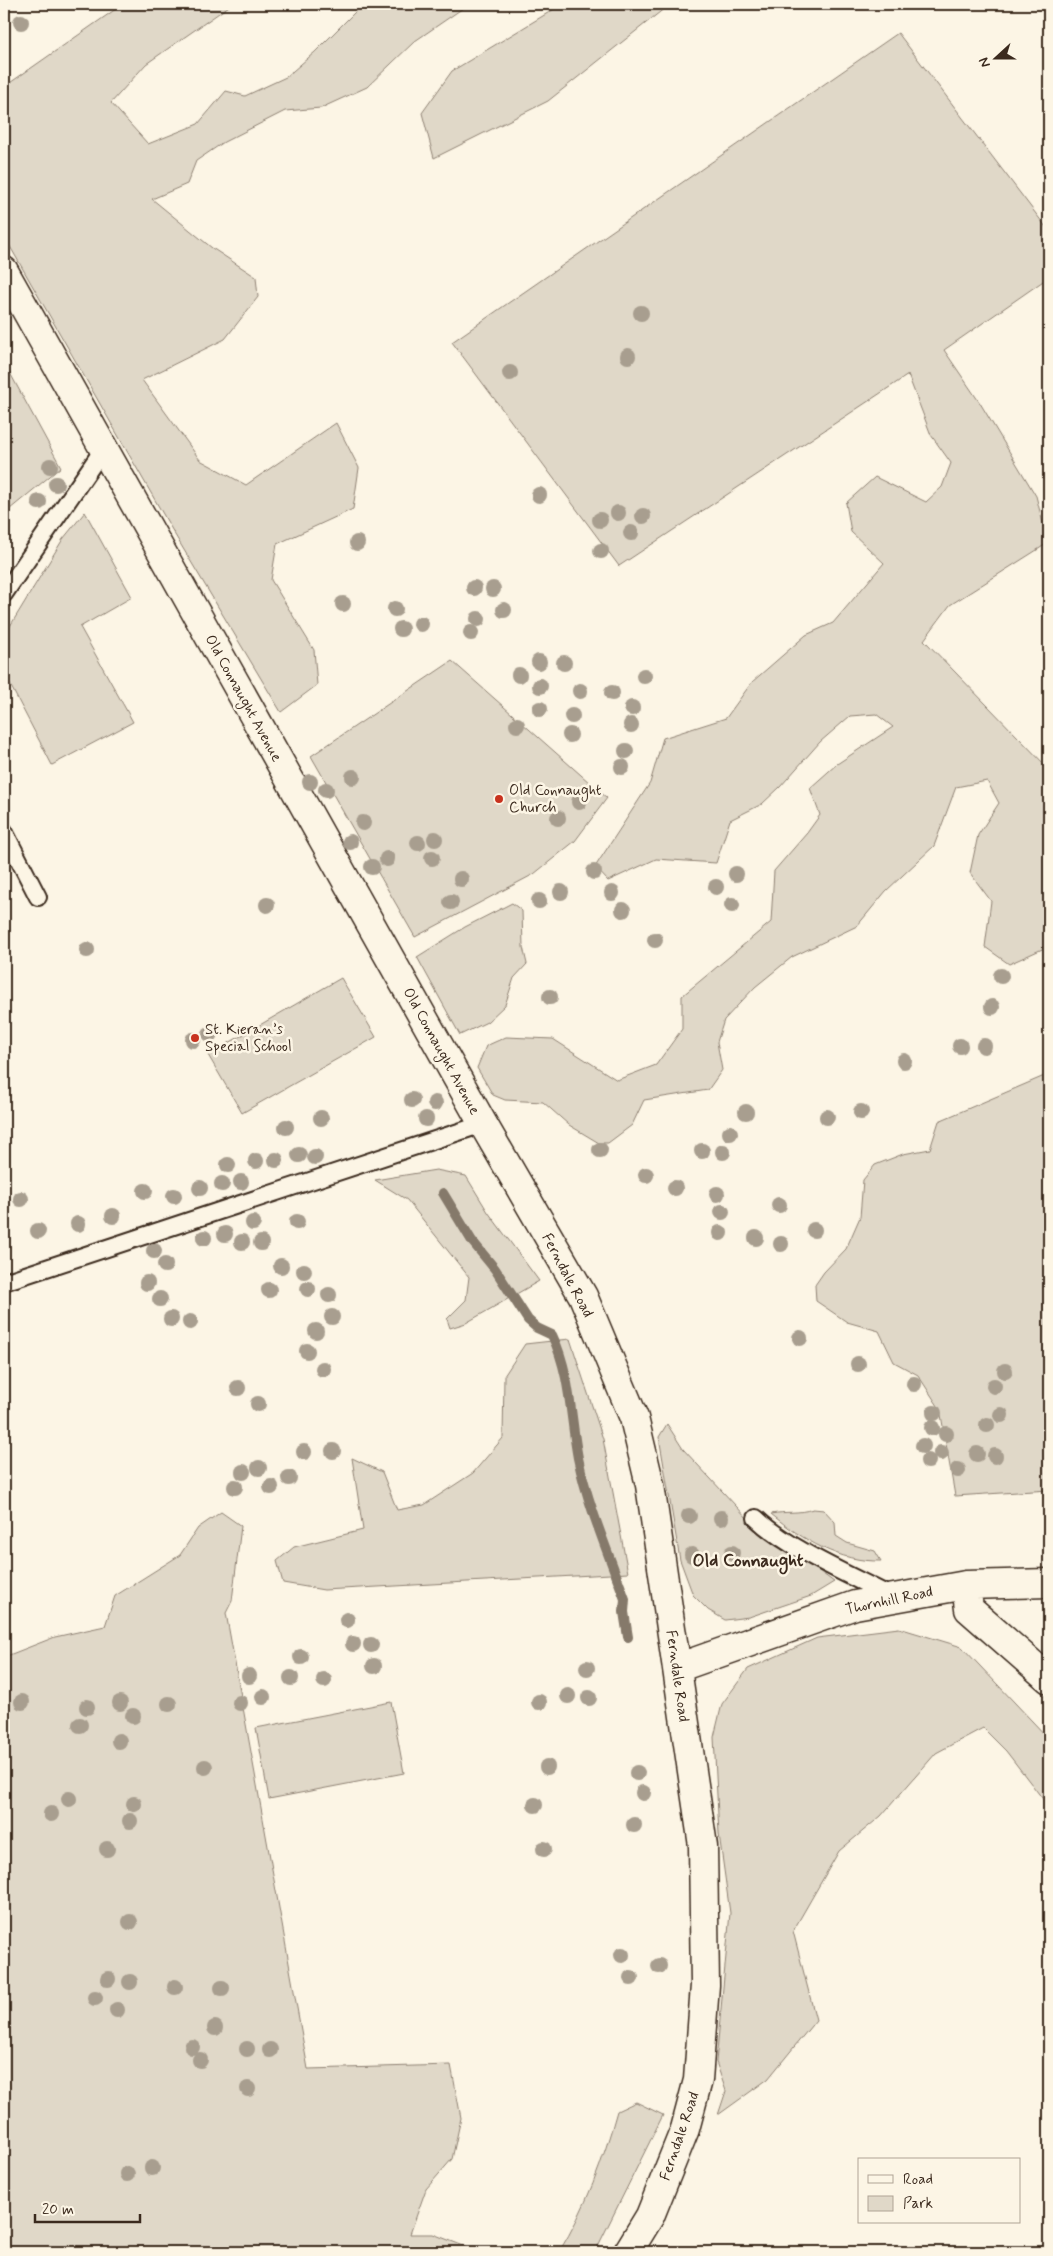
<svg xmlns="http://www.w3.org/2000/svg" width="1053" height="2256" font-family="Mynerve,sans-serif">
	<style>
		.green { fill: #e0d8c8; stroke: #8e8173 }
		.lines { fill: none; stroke-linecap: round; stroke-linejoin: round }
		.stream { stroke: #85796b; stroke-width: 10 }
		.service-casing { stroke: #3b2a1e; stroke-width: 20 }
		.tertiary-casing { stroke: #3b2a1e; stroke-width: 31 }
		.service { stroke: #fcf5e5; stroke-width: 16 }
		.tertiary { stroke: #fcf5e5; stroke-width: 28 }
		.tree { fill: #a89e8f }
		.poi-dot { fill: #c8321e; stroke: #fcf5e5; stroke-width: 2 }
		.labels { text-anchor: middle; stroke-width: 5; stroke-linejoin: round; paint-order: stroke }
		.street-label { font-size: 15px; fill: #3b2a1e; stroke: #fcf5e5 }
		.poi-label { font-size: 15px; fill: #3b2a1e; stroke: #fcf5e5; text-anchor: start }
		.quarter-label { font-size: 18px; font-weight: bold; fill: #3b2a1e; stroke: #fcf5e5 }
	</style>
	<rect width="100%" height="100%" fill="#fcf5e5"/>
	<filter id="ink" filterUnits="userSpaceOnUse"><feTurbulence type="fractalNoise" baseFrequency=".02" numOctaves="2"/><feDisplacementMap in="SourceGraphic" scale="10" xChannelSelector="R" yChannelSelector="G"/><feConvolveMatrix kernelMatrix="1 2 1 2 8 2 1 2 1" color-interpolation-filters="sRGB"/></filter>
	<g filter="url(#ink)">
		<path class="green" d="M123 4H232L146 64 111 103 148 144 198 124 226 91 245 96 286 77 315 52 363 4H469L415 41 367 87 321 108 285 111 224 142 196 161 187 184 152 199 212 248 256 277 258 297 225 339 142 380 200 460 246 485 336 423 359 468 353 509 277 544 271 580 314 650 317 685 281 712 175 535 4 236V87Z
			M559 4H670L548 101 434 158 422 113 452 71 556 8Z
			M898 33 1049 231V277L944 350 980 403 1036 496 1048 543 950 605 924 640 1049 769V946L1009 964 985 947 991 901 970 873 978 835 999 803 987 781 956 787 934 846 886 891 857 926 792 957 755 987 724 1020 717 1042 722 1070 708 1090 644 1100 632 1125 608 1143H599L569 1125 543 1102 505 1100 493 1095 477 1068 486 1046 506 1037 553 1039 617 1080 656 1065 682 1029V996L771 922 774 871 807 833 820 815 810 788 837 764 893 727 876 714 850 716 820 742 780 787 762 804 730 820 716 863 656 859 608 881 595 867 650 783 663 738 726 718 752 682 806 635 833 623 884 563 851 532 846 503 875 477 926 502 942 487 951 463 931 435 908 375 619 566 452 342Z
			M4 362 61 467 4 514Z
			M85 512 132 597 80 627 133 722 52 765 4 673V636L63 539Z
			M452 661 607 798 575 841 534 874 415 937 311 756Z
			M512 903 522 911 523 947 527 964 514 978 505 1005 487 1022 460 1035 417 957 465 927Z
			M341 978 376 1037 242 1113 208 1055Z
			M1049 1074V1490L955 1496 940 1409 918 1375 894 1362 879 1331 847 1322 816 1301 815 1285 824 1272 846 1249 860 1217 863 1180 875 1165 903 1154 930 1149 939 1121Z
			M436 1170 466 1176 488 1212 539 1281 466 1323 450 1328 447 1319 466 1300 469 1277 407 1200 375 1180Z
			M570 1339 603 1439 628 1573 324 1590 283 1583 277 1561 294 1547 363 1530 352 1458 382 1472 397 1510 424 1505 473 1473 503 1438 504 1376 525 1344Z
			M667 1424 683 1449 749 1520 834 1582 811 1596 749 1617 725 1620 708 1610 693 1595 680 1560 659 1437Z
			M813 1509 824 1510 835 1522 836 1536 847 1543 875 1551 881 1561C839 1562 803 1540 771 1514 786 1511 798 1514 813 1509Z
			M221 1512 241 1526 232 1601 226 1613 308 2069 451 2065 461 2118 452 2159 426 2189 410 2234H433L479 2252H4V1657L55 1637 105 1626 115 1596 180 1555 198 1528Z
			M899 1628 962 1647 1049 1739V1807L1006 1751 983 1728 936 1753 881 1816 839 1851 793 1931 816 2020 768 2079 718 2115 726 2091 716 2062 730 1913 719 1834 714 1737 722 1704 748 1669 817 1638Z
			M391 1702 404 1773 269 1799 256 1728Z
			M636 2102 663 2115 595 2252H559C586 2208 603 2161 617 2111Z"/>
		<g class="lines">
			<path class="stream" d="M443 1193 472 1241 495 1269 528 1320 537 1328 552 1335C571 1375 570 1416 578 1458 588 1506 608 1552 625 1599L624 1612 628 1637"/>
			<defs>
				<path id="service" d="M4 594 104 448
					M4 831 38 897
					M4 1282 483 1124
					M756 1518C788 1549 852 1576 892 1597"/>
				<path id="tertiary" d="M4 271 483 1124 583 1296 634 1418 650 1485 703 1846 705 1985 698 2080 685 2129 650 2216 628 2252
					M966 1585 969 1609 1049 1679
					M677 1668 855 1605 966 1585 1049 1583"/>
			</defs>
			<use href="#service" class="service-casing"/>
			<use href="#tertiary" class="tertiary-casing"/>
			<use href="#service" class="service"/>
			<use href="#tertiary" class="tertiary"/>
		</g>
		<g class="tree">
			<circle cx="21" cy="22" r="8"/>
			<circle cx="641" cy="313" r="8"/>
			<circle cx="628" cy="356" r="8"/>
			<circle cx="510" cy="373" r="8"/>
			<circle cx="50" cy="466" r="8"/>
			<circle cx="56" cy="484" r="8"/>
			<circle cx="539" cy="495" r="8"/>
			<circle cx="39" cy="502" r="8"/>
			<circle cx="618" cy="513" r="8"/>
			<circle cx="643" cy="516" r="8"/>
			<circle cx="600" cy="520" r="8"/>
			<circle cx="631" cy="533" r="8"/>
			<circle cx="357" cy="543" r="8"/>
			<circle cx="601" cy="551" r="8"/>
			<circle cx="474" cy="588" r="8"/>
			<circle cx="493" cy="589" r="8"/>
			<circle cx="343" cy="604" r="8"/>
			<circle cx="395" cy="609" r="8"/>
			<circle cx="504" cy="610" r="8"/>
			<circle cx="478" cy="619" r="8"/>
			<circle cx="421" cy="624" r="8"/>
			<circle cx="401" cy="629" r="8"/>
			<circle cx="471" cy="633" r="8"/>
			<circle cx="539" cy="662" r="8"/>
			<circle cx="564" cy="663" r="8"/>
			<circle cx="519" cy="675" r="8"/>
			<circle cx="644" cy="676" r="8"/>
			<circle cx="540" cy="686" r="8"/>
			<circle cx="580" cy="691" r="8"/>
			<circle cx="612" cy="693" r="8"/>
			<circle cx="632" cy="708" r="8"/>
			<circle cx="540" cy="709" r="8"/>
			<circle cx="572" cy="716" r="8"/>
			<circle cx="517" cy="725" r="8"/>
			<circle cx="631" cy="725" r="8"/>
			<circle cx="570" cy="735" r="8"/>
			<circle cx="626" cy="751" r="8"/>
			<circle cx="622" cy="767" r="8"/>
			<circle cx="353" cy="777" r="8"/>
			<circle cx="310" cy="782" r="8"/>
			<circle cx="326" cy="790" r="8"/>
			<circle cx="579" cy="802" r="8"/>
			<circle cx="558" cy="818" r="8"/>
			<circle cx="363" cy="823" r="8"/>
			<circle cx="435" cy="839" r="8"/>
			<circle cx="350" cy="842" r="8"/>
			<circle cx="418" cy="843" r="8"/>
			<circle cx="432" cy="858" r="8"/>
			<circle cx="387" cy="859" r="8"/>
			<circle cx="372" cy="867" r="8"/>
			<circle cx="594" cy="872" r="8"/>
			<circle cx="736" cy="874" r="8"/>
			<circle cx="461" cy="879" r="8"/>
			<circle cx="716" cy="887" r="8"/>
			<circle cx="561" cy="892" r="8"/>
			<circle cx="612" cy="893" r="8"/>
			<circle cx="539" cy="901" r="8"/>
			<circle cx="451" cy="902" r="8"/>
			<circle cx="267" cy="905" r="8"/>
			<circle cx="732" cy="905" r="8"/>
			<circle cx="623" cy="910" r="8"/>
			<circle cx="655" cy="940" r="8"/>
			<circle cx="87" cy="950" r="8"/>
			<circle cx="1001" cy="976" r="8"/>
			<circle cx="550" cy="997" r="8"/>
			<circle cx="992" cy="1007" r="8"/>
			<circle cx="210" cy="1034" r="8"/>
			<circle cx="193" cy="1040" r="8"/>
			<circle cx="960" cy="1046" r="8"/>
			<circle cx="984" cy="1046" r="8"/>
			<circle cx="904" cy="1061" r="8"/>
			<circle cx="412" cy="1100" r="8"/>
			<circle cx="435" cy="1103" r="8"/>
			<circle cx="746" cy="1112" r="8"/>
			<circle cx="861" cy="1112" r="8"/>
			<circle cx="827" cy="1117" r="8"/>
			<circle cx="321" cy="1118" r="8"/>
			<circle cx="426" cy="1119" r="8"/>
			<circle cx="286" cy="1127" r="8"/>
			<circle cx="730" cy="1133" r="8"/>
			<circle cx="600" cy="1150" r="8"/>
			<circle cx="702" cy="1151" r="8"/>
			<circle cx="723" cy="1152" r="8"/>
			<circle cx="299" cy="1155" r="8"/>
			<circle cx="315" cy="1157" r="8"/>
			<circle cx="276" cy="1160" r="8"/>
			<circle cx="256" cy="1161" r="8"/>
			<circle cx="228" cy="1165" r="8"/>
			<circle cx="646" cy="1175" r="8"/>
			<circle cx="241" cy="1182" r="8"/>
			<circle cx="222" cy="1184" r="8"/>
			<circle cx="200" cy="1188" r="8"/>
			<circle cx="675" cy="1188" r="8"/>
			<circle cx="145" cy="1191" r="8"/>
			<circle cx="717" cy="1194" r="8"/>
			<circle cx="174" cy="1196" r="8"/>
			<circle cx="21" cy="1199" r="8"/>
			<circle cx="779" cy="1205" r="8"/>
			<circle cx="722" cy="1212" r="8"/>
			<circle cx="113" cy="1216" r="8"/>
			<circle cx="297" cy="1222" r="8"/>
			<circle cx="253" cy="1223" r="8"/>
			<circle cx="78" cy="1224" r="8"/>
			<circle cx="814" cy="1230" r="8"/>
			<circle cx="38" cy="1231" r="8"/>
			<circle cx="720" cy="1233" r="8"/>
			<circle cx="225" cy="1234" r="8"/>
			<circle cx="204" cy="1238" r="8"/>
			<circle cx="756" cy="1238" r="8"/>
			<circle cx="242" cy="1242" r="8"/>
			<circle cx="261" cy="1243" r="8"/>
			<circle cx="781" cy="1244" r="8"/>
			<circle cx="154" cy="1251" r="8"/>
			<circle cx="165" cy="1265" r="8"/>
			<circle cx="281" cy="1266" r="8"/>
			<circle cx="304" cy="1271" r="8"/>
			<circle cx="147" cy="1283" r="8"/>
			<circle cx="308" cy="1289" r="8"/>
			<circle cx="269" cy="1290" r="8"/>
			<circle cx="329" cy="1295" r="8"/>
			<circle cx="160" cy="1299" r="8"/>
			<circle cx="332" cy="1317" r="8"/>
			<circle cx="171" cy="1319" r="8"/>
			<circle cx="190" cy="1322" r="8"/>
			<circle cx="316" cy="1331" r="8"/>
			<circle cx="800" cy="1338" r="8"/>
			<circle cx="307" cy="1351" r="8"/>
			<circle cx="858" cy="1364" r="8"/>
			<circle cx="323" cy="1369" r="8"/>
			<circle cx="1005" cy="1371" r="8"/>
			<circle cx="914" cy="1384" r="8"/>
			<circle cx="994" cy="1386" r="8"/>
			<circle cx="238" cy="1388" r="8"/>
			<circle cx="258" cy="1404" r="8"/>
			<circle cx="934" cy="1413" r="8"/>
			<circle cx="1001" cy="1415" r="8"/>
			<circle cx="987" cy="1425" r="8"/>
			<circle cx="932" cy="1428" r="8"/>
			<circle cx="946" cy="1434" r="8"/>
			<circle cx="923" cy="1446" r="8"/>
			<circle cx="333" cy="1451" r="8"/>
			<circle cx="304" cy="1452" r="8"/>
			<circle cx="941" cy="1453" r="8"/>
			<circle cx="977" cy="1454" r="8"/>
			<circle cx="995" cy="1456" r="8"/>
			<circle cx="928" cy="1461" r="8"/>
			<circle cx="259" cy="1468" r="8"/>
			<circle cx="958" cy="1470" r="8"/>
			<circle cx="243" cy="1472" r="8"/>
			<circle cx="289" cy="1478" r="8"/>
			<circle cx="235" cy="1487" r="8"/>
			<circle cx="271" cy="1487" r="8"/>
			<circle cx="689" cy="1516" r="8"/>
			<circle cx="721" cy="1518" r="8"/>
			<circle cx="732" cy="1553" r="8"/>
			<circle cx="692" cy="1555" r="8"/>
			<circle cx="347" cy="1620" r="8"/>
			<circle cx="353" cy="1644" r="8"/>
			<circle cx="371" cy="1645" r="8"/>
			<circle cx="301" cy="1657" r="8"/>
			<circle cx="374" cy="1666" r="8"/>
			<circle cx="587" cy="1668" r="8"/>
			<circle cx="249" cy="1676" r="8"/>
			<circle cx="291" cy="1678" r="8"/>
			<circle cx="324" cy="1680" r="8"/>
			<circle cx="568" cy="1696" r="8"/>
			<circle cx="263" cy="1697" r="8"/>
			<circle cx="589" cy="1698" r="8"/>
			<circle cx="22" cy="1702" r="8"/>
			<circle cx="539" cy="1702" r="8"/>
			<circle cx="120" cy="1703" r="8"/>
			<circle cx="240" cy="1703" r="8"/>
			<circle cx="169" cy="1704" r="8"/>
			<circle cx="87" cy="1707" r="8"/>
			<circle cx="133" cy="1716" r="8"/>
			<circle cx="80" cy="1725" r="8"/>
			<circle cx="119" cy="1741" r="8"/>
			<circle cx="205" cy="1767" r="8"/>
			<circle cx="547" cy="1767" r="8"/>
			<circle cx="637" cy="1773" r="8"/>
			<circle cx="643" cy="1793" r="8"/>
			<circle cx="69" cy="1799" r="8"/>
			<circle cx="134" cy="1804" r="8"/>
			<circle cx="535" cy="1805" r="8"/>
			<circle cx="51" cy="1814" r="8"/>
			<circle cx="130" cy="1821" r="8"/>
			<circle cx="634" cy="1825" r="8"/>
			<circle cx="107" cy="1849" r="8"/>
			<circle cx="544" cy="1849" r="8"/>
			<circle cx="130" cy="1922" r="8"/>
			<circle cx="622" cy="1955" r="8"/>
			<circle cx="659" cy="1966" r="8"/>
			<circle cx="631" cy="1978" r="8"/>
			<circle cx="108" cy="1979" r="8"/>
			<circle cx="130" cy="1982" r="8"/>
			<circle cx="175" cy="1987" r="8"/>
			<circle cx="222" cy="1988" r="8"/>
			<circle cx="95" cy="1998" r="8"/>
			<circle cx="117" cy="2010" r="8"/>
			<circle cx="215" cy="2028" r="8"/>
			<circle cx="192" cy="2047" r="8"/>
			<circle cx="247" cy="2049" r="8"/>
			<circle cx="270" cy="2050" r="8"/>
			<circle cx="200" cy="2060" r="8"/>
			<circle cx="248" cy="2089" r="8"/>
			<circle cx="152" cy="2168" r="8"/>
			<circle cx="127" cy="2174" r="8"/>
		</g>
	</g>
	<g class="poi-dot">
		<circle cx="499" cy="799" r="5"/>
		<circle cx="195" cy="1038" r="5"/>
	</g>
	<g class="labels">
		<g class="street-label">
			<text transform="translate(244 698) rotate(61)" y="5">Old Connaught Avenue</text>
			<text transform="translate(442 1051) rotate(61)" y="5">Old Connaught Avenue</text>
			<text transform="translate(568 1275) rotate(62)" y="5">Ferndale Road</text>
			<text transform="translate(889 1600) rotate(-12)" y="5">Thornhill Road</text>
			<text transform="translate(678 1676) rotate(82)" y="5">Ferndale Road</text>
			<text transform="translate(679 2136) rotate(-71)" y="5">Ferndale Road</text>
		</g>
		<g class="poi-label">
			<text x="509" y="795">Old Connaught<tspan x="509" dy="17">Church</tspan></text>
			<text x="205" y="1034">St. Kieran’s<tspan x="205" dy="17">Special School</tspan></text>
		</g>
		<g class="quarter-label">
			<text x="748" y="1566">Old Connaught</text>
		</g>
	</g>
	<rect width="1053" height="2256" fill="none" stroke="#fcf5e5" stroke-width="20"/>
	<rect x="10" y="10" width="1033" height="2236" fill="none" stroke="#3b2a1e" stroke-width="2" filter="url(#ink)"/>
	<rect x="858" y="2158" width="162" height="65" fill="#fcf5e5" stroke="#afa495"/>
	<rect x="868" y="2175" width="25" height="8" fill="#fcf5e5" stroke="#afa495"/>
	<text x="903" y="2184" font-size="15" fill="#3b2a1e">Road</text>
	<rect x="868" y="2196" width="25" height="15" fill="#e0d8c8" stroke="#afa495"/>
	<text x="903" y="2208" font-size="15" fill="#3b2a1e">Park</text>
	<g transform="translate(996 58) rotate(249)" stroke="#fcf5e5" stroke-width="4" paint-order="stroke">
	<path d="M0-4L9 19L0 12L-9 19Z" fill="#3b2a1e"/>
	<text y="-8" font-size="14" font-weight="bold" text-anchor="middle" fill="#3b2a1e">N</text>
	</g>
	<path d="M35 2214v8h105v-8" fill="none" stroke="#3b2a1e" stroke-width="2.5"/>
	<text x="42" y="2214" font-size="15" fill="#3b2a1e" stroke="#fcf5e5" stroke-width="4" paint-order="stroke">20 m</text>
</svg>
